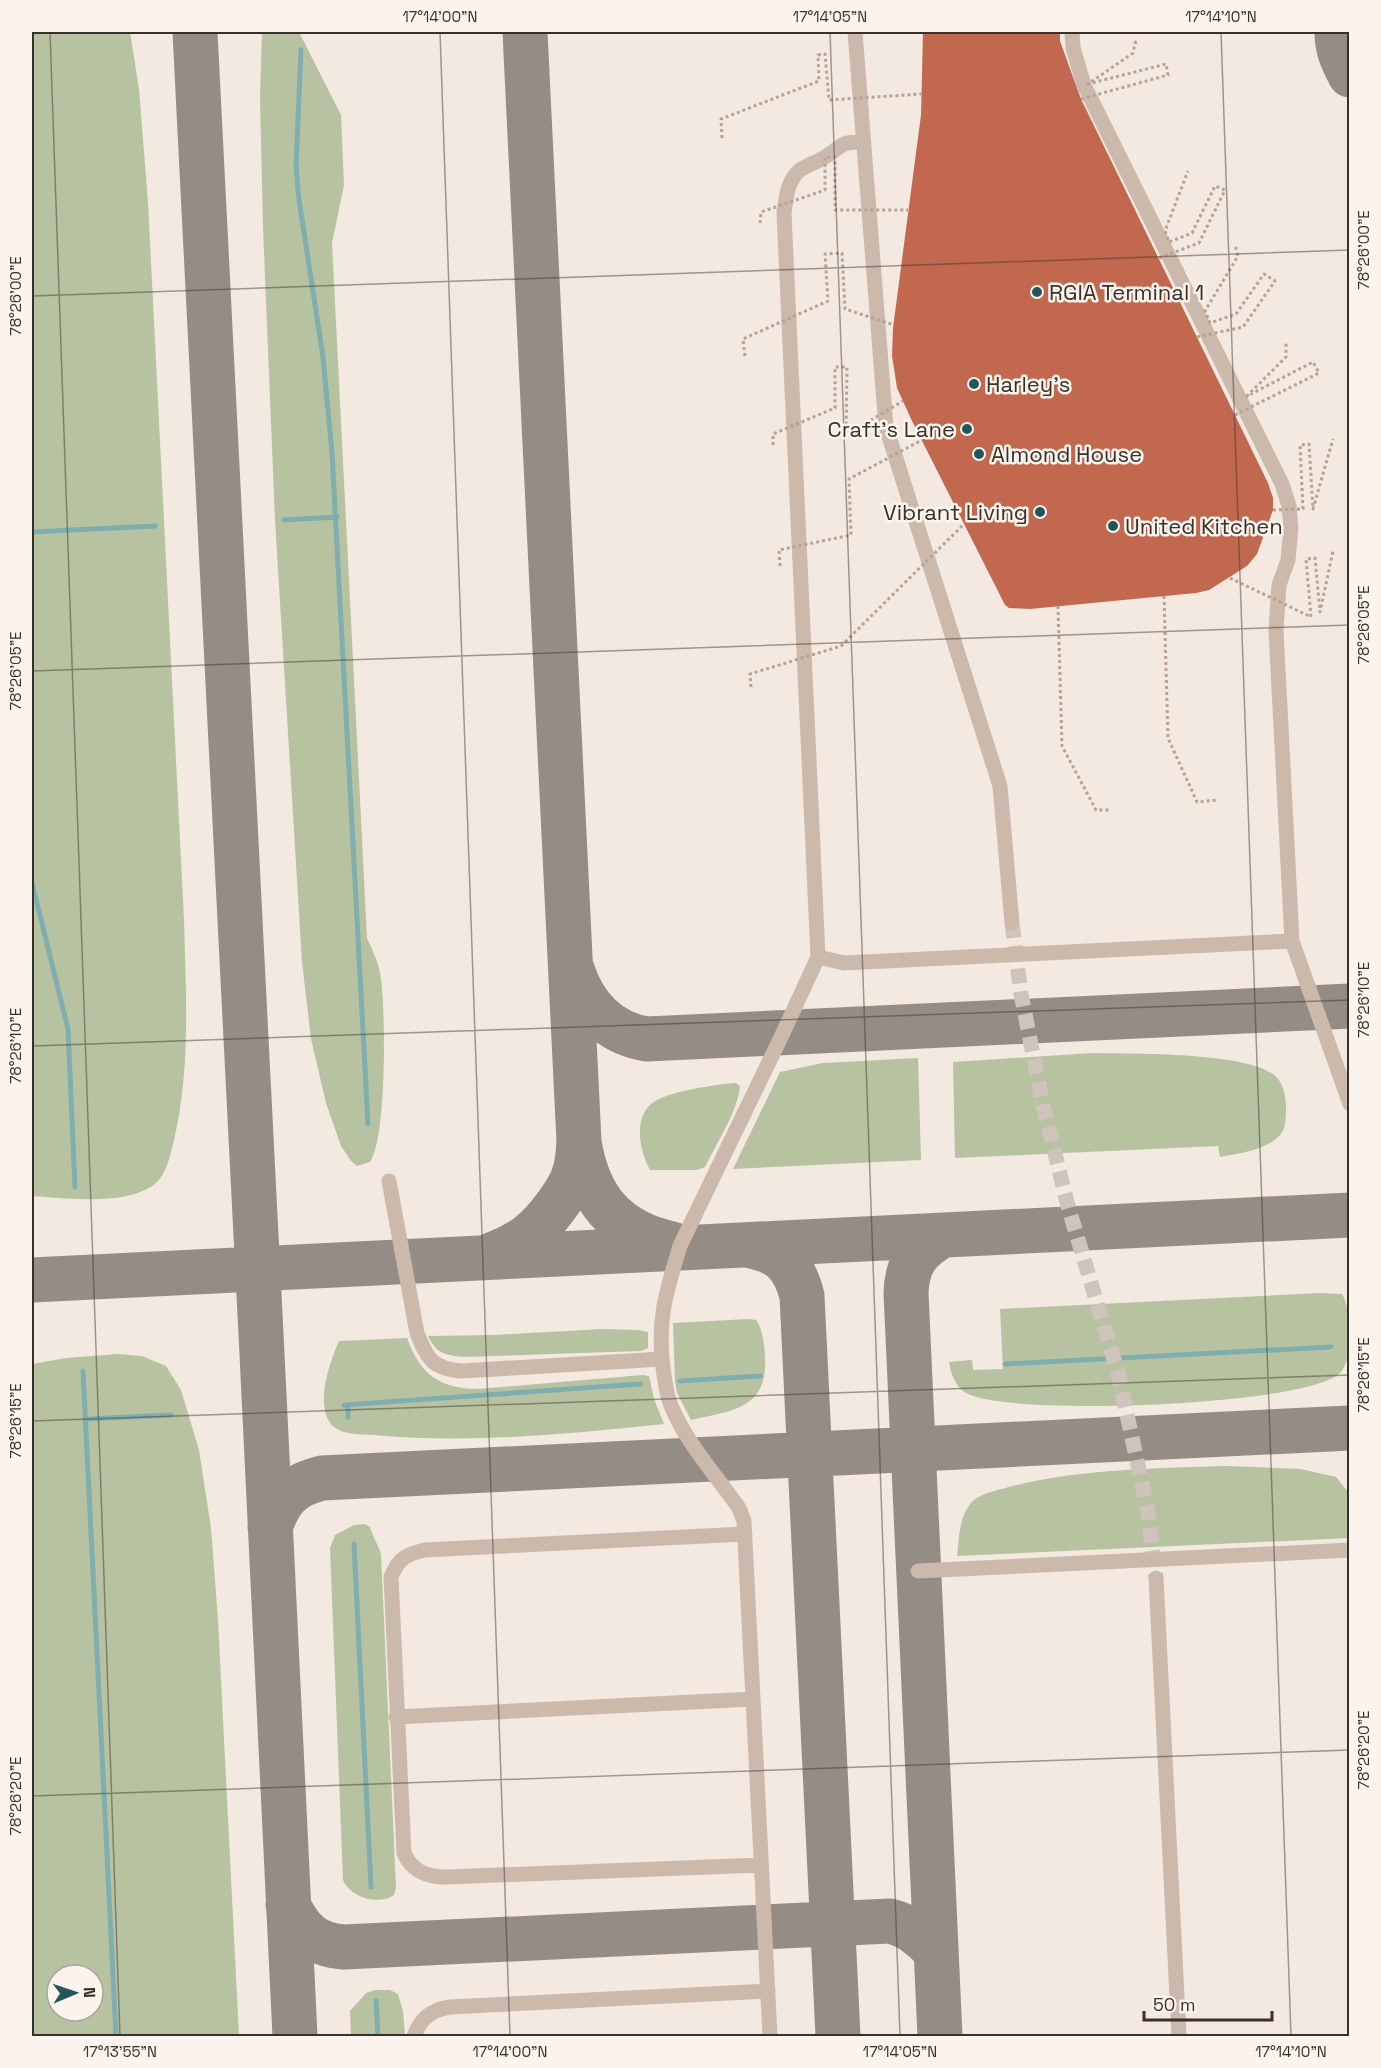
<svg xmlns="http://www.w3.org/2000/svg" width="1381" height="2068" font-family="'Space Grotesk',sans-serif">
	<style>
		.green { fill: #b7c2a0; fill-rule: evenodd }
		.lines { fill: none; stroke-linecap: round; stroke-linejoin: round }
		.stream { stroke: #80aeaf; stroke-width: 5 }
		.taxiway { stroke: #968c86; stroke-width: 45 }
		.building { fill: #c2684f }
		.minor-tunnel { stroke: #cec4bc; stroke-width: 15; stroke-dasharray: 15 8; stroke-linecap: butt }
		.path { stroke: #b7a396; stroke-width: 3; stroke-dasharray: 3 3; stroke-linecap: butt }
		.minor { stroke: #cbb9ac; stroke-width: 15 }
		.path-bridge { stroke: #b7a396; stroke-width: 3; stroke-dasharray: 3 3; stroke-linecap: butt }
		.ticks { fill: none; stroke: #392f2b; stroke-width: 1.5; stroke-opacity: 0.45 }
		.poi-dot { fill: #21575a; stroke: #faf4ed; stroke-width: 2 }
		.labels { text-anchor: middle; stroke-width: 5; stroke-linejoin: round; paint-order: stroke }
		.poi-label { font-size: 22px; fill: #392f2b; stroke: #faf4ed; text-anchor: start }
		.neatline { fill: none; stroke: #392f2b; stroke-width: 2 }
		.ticks-label { font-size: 15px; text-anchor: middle; fill: #392f2b }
	</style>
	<rect width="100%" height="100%" fill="#f3e9e0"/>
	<path class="green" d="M32 32H130L139 89 148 202 184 920C186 995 191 1071 173 1144 170 1157 166 1173 157 1182 130 1207 66 1198 32 1196Z
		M262 32H299L341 115 344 185 332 243 367 938C372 950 378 961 380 973 386 1004 387 1139 370 1162L357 1166 351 1161 341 1146 326 1103 311 1039 302 962 275 520 263 228 260 96Z
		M1092 1053C1128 1054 1260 1051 1279 1080 1287 1093 1287 1109 1285 1124 1282 1148 1238 1154 1220 1157L1218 1146 955 1158 953 1062Z
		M918 1058 921 1160 733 1169 780 1072 823 1063Z
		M736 1083 740 1086C738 1111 716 1144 705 1167L697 1170H650C640 1152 633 1120 651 1104 664 1092 717 1084 736 1083Z
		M1320 1293 1342 1294C1352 1310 1354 1359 1340 1373 1307 1406 1008 1417 966 1393 955 1386 951 1374 949 1362L972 1360 973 1370 1003 1369 1000 1309Z
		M749 1319 756 1320C763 1330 764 1343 765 1356 768 1409 734 1410 691 1420L677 1393 675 1382 673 1323Z
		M602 1329 638 1330 648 1332V1348L641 1351 465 1357C446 1355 437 1355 428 1336L494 1335Z
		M407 1338C420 1374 439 1388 477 1389L643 1375 649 1376 654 1399 664 1424C568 1434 469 1444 373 1435 361 1434 343 1435 334 1427 313 1409 330 1361 339 1341Z
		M118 1354 142 1356 166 1366 181 1390 199 1450 211 1528 218 1620 239 2036H32V1364L66 1358ZM57 1975H93V2011H57Z
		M1229 1466 1301 1469 1336 1477 1349 1493V1538L957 1556C959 1538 959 1513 974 1500 983 1493 998 1490 1009 1487 1077 1469 1158 1468 1229 1466Z
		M365 1524 370 1527C373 1538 378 1544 381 1554L396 1888 394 1895C378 1906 350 1897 343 1880L330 1548 335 1535 354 1525Z
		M375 1990H390L398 1994 403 2011 405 2036H351L350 2011 366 1993Z"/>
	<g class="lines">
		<path class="stream" d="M301 50 296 166 299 200 323 357 332 453 368 1124
			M284 520 337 517
			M32 532 155 526
			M32 883 68 1029 75 1187
			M1005 1364 1331 1347
			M83 1371 116 2036
			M680 1381 760 1376
			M344 1405 640 1384
			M348 1405V1417
			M86 1419 171 1415
			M354 1544 371 1887
			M376 2001 378 2036"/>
		<path class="taxiway" d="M195 32 262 1354 295 2036
			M525 32 579 1142
			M1337 32C1337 49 1342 60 1350 75
			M572 969C583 1005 608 1033 647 1039L1350 1006
			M747 1245C780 1251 794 1264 802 1296L838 2036
			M491 1255C521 1244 537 1232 556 1206 563 1196 571 1186 574 1174 578 1164 578 1152 579 1142 588 1198 615 1232 672 1244
			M32 1280 1350 1215
			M270 1527C281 1497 291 1486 322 1478L1350 1428
			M288 1905C301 1931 314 1945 344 1947L890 1921C910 1926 921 1936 936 1951
			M940 2036 906 1293C907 1263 918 1249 943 1235"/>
	</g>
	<path class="building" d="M923 32H1060V41L1081 99 1268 483 1273 498V510L1257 554 1247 566 1209 590 1196 593 1030 609 1009 608 1005 605 912 421 897 388 892 356 893 328 921 115Z"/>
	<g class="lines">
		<path class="minor-tunnel" d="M1012 923 1021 994 1043 1105 1068 1206 1118 1373 1147 1507 1156 1578"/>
		<path class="path" d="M1164 596 1168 738 1197 802 1217 800
			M1058 606 1062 746 1096 810H1111"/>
		<path class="minor" d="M855 32 886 427 1000 786 1012 923
			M1072 32 1073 48 1084 85 1282 484 1289 506 1291 528 1288 560 1279 585 1276 630 1292 941 1350 1104
			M818 957 844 963 1292 941
			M389 1181 417 1333C427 1358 432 1369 462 1371L662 1359
			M745 1534 425 1550C406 1554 398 1559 391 1577L404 1853C412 1872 428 1877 447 1877L761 1865
			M918 1571 1350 1550
			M1156 1578 1179 2036
			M396 1717 753 1699
			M414 2036C421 2018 431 2010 450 2007L768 1991
			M770 2036 744 1521 739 1508C716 1475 688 1445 672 1408 666 1396 665 1381 663 1368 657 1318 666 1293 680 1246L783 1033 818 957 784 213C786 198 787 181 800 170 807 165 817 162 825 157 844 145 839 142 863 142"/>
		<path class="path-bridge" d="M1081 99 1168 75 1166 64 1088 84 1133 53 1136 40
			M722 138 721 119 819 81 818 55 825 54 829 100 921 94
			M760 223 761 212 825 190V157H835V210H908
			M1159 258 1199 243 1225 190 1215 186 1192 233 1169 242 1165 231 1188 171
			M1197 337 1243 327 1275 281 1264 274 1236 314 1210 323 1205 311 1238 256 1235 245
			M745 356 743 339 828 301 825 254 842 253 845 309 894 325
			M1235 415 1319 373 1313 362 1247 396 1286 357V343
			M773 445V434L835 408V367H847L846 435 903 401
			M1273 510 1303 509 1300 445 1309 444 1313 509 1333 439
			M780 566 779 550 851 535 849 479 922 440
			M1230 578 1311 617 1306 559 1315 558 1320 612 1333 551
			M751 687 750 674 841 646 964 524"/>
	</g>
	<path class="ticks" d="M50 32 120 2036M440 32 510 2036M830 32 900 2036M1221 32 1291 2036M32 296 1350 250M32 671 1350 625M32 1046 1350 1000M32 1421 1350 1375M32 1796 1350 1750"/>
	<g class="poi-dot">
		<circle cx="1037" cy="292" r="6"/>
		<circle cx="974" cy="384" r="6"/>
		<circle cx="967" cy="429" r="6"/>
		<circle cx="979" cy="454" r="6"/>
		<circle cx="1040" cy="512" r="6"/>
		<circle cx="1113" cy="526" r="6"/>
	</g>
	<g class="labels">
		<g class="poi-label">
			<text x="1049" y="300">RGIA Terminal 1</text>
			<text x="986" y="392">Harley’s</text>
			<text x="955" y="437" text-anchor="end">Craft’s Lane</text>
			<text x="991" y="462">Almond House</text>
			<text x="1028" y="520" text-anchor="end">Vibrant Living</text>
			<text x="1125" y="534">United Kitchen</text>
		</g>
	</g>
	<rect width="1381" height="2068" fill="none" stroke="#faf4ed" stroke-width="66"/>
	<g transform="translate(75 1993) rotate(88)"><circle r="28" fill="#faf4ed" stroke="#ada59f" stroke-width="1.5"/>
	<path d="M0-4.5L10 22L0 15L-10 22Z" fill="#21575a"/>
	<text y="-9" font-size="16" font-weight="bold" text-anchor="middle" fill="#392f2b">N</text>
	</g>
	<path d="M1144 2011v9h128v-9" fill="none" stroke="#392f2b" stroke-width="3"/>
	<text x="1153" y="2011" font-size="18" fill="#392f2b" stroke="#faf4ed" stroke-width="4.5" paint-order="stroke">50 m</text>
	<rect x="33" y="33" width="1315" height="2002" class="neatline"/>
	<g class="ticks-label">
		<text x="440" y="22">17°14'00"N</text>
		<text x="830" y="22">17°14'05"N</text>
		<text x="1221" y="22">17°14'10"N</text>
		<text transform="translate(1364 250) rotate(-90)" y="5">78°26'00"E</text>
		<text transform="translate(16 296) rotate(-90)" y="5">78°26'00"E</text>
		<text transform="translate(1364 625) rotate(-90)" y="5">78°26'05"E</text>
		<text transform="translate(16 671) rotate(-90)" y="5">78°26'05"E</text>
		<text transform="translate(1364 1000) rotate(-90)" y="5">78°26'10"E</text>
		<text transform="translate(16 1046) rotate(-90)" y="5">78°26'10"E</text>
		<text transform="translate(1364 1375) rotate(-90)" y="5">78°26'15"E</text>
		<text transform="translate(16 1421) rotate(-90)" y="5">78°26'15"E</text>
		<text transform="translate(1364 1750) rotate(-90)" y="5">78°26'20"E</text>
		<text transform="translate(16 1796) rotate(-90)" y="5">78°26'20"E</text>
		<text x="120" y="2057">17°13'55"N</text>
		<text x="510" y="2057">17°14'00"N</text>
		<text x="900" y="2057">17°14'05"N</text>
		<text x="1291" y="2057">17°14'10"N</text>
	</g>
</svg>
